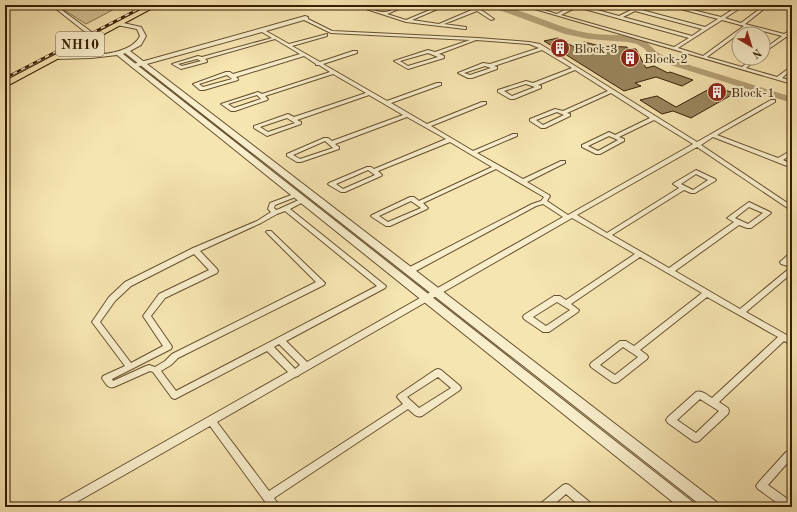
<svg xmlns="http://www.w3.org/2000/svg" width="797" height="512" font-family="'Old Standard TT',serif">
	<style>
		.green { fill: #d5c393; stroke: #86704a }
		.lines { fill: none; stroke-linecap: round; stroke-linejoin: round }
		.river { fill: #b5a176; fill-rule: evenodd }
		.building { fill: #9a855d; stroke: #361e02 }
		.minor-casing { stroke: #66502e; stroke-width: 2 }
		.tertiary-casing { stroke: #66502e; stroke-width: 2 }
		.trunk-casing { stroke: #361e02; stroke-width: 2 }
		.minor { fill: #f9eecc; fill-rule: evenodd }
		.tertiary { fill: #f9eecc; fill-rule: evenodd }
		.trunk { fill: #f6e5b1; fill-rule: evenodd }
		.rail-casing { stroke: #361e02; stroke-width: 2.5 }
		.rail { stroke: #f9eecc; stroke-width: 1.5; stroke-dasharray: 4.5; stroke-linecap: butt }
		.labels { text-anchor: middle; stroke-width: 4; stroke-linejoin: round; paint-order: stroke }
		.far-poi-label { font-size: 13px; fill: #361e02; stroke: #f9eecc; text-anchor: start }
		.shield { fill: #f9eecc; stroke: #705c3f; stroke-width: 1 }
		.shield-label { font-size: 14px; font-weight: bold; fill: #361e02 }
	</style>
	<rect width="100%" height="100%" fill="#f6e5b1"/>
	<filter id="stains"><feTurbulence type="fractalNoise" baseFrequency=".005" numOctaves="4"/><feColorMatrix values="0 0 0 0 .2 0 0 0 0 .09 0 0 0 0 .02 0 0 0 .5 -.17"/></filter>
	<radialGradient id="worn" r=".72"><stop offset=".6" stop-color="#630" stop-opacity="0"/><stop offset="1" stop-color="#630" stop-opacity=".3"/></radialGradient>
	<path class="green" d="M56 5H122L86 24Z"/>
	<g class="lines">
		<path class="river" d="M485 5C521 5 553 28 588 33 606 36 626 33 643 40 649 43 652 48 657 52 660 54 664 56 667 58L792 97V103L661 62 649 55 645 49 637 44 627 42 589 39 565 34Z"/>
	</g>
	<path class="building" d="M558 38 576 48 584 42 600 46 627 47 628 49H636L646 68 654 66 668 73 670 72 693 80 682 86 656 77 635 83 641 86 624 91 544 41Z
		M713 87 735 93 691 118 673 111 662 114 640 100 657 96 676 107Z"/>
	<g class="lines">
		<defs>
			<path id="minor" d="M51 5H55L97 36V38H93Z
				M354 5C365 5 374 12 383 12 390 13 399 5 408 5L387 14 406 20 442 5H447L412 20 439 24 474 9 469 5H474L494 19 491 20 477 11 444 24 466 27V29H465L406 22Z
				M521 5H527L557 14 573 5H579L619 16 631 10 616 5H622L634 8 640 5H645L638 9 705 27 718 19 666 5H673L721 17 732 10 712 5H719L734 9 740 5H745L725 18 741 23 765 5H769L745 24 784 34 792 29V32L788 35 792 36V38L786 37 763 53V50L782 36 748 27 707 57 742 67 753 58H758L746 68 777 77 792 66V69L782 78 792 81V84ZM577 7 689 38 674 47 561 15ZM635 11 702 29 692 36 623 17ZM722 20 744 26 703 56 678 48Z
				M305 16 308 17V19L332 31 478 38 529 42 540 44 697 142 771 100H775V102L717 135 778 158 792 150V154L783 160 792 164V168L713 137 701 145 792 206V211L697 147 577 215 607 233 679 188 673 184 674 183 696 170 715 179 716 180 715 181 695 193H691L684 190 612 235 669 268 734 222 727 218 749 202 770 212 771 213 770 214 751 228H747L739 225 675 271 740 309 791 267 781 264 780 262 790 253H792V259L789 261 792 262V273L746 312 792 338V345L784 341 719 402 728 408 729 411 728 414 699 441 696 442 693 441 668 423 666 420 668 417 696 392C702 390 707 395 712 398L778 337 707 297 640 350 647 355 648 357 647 359 618 382 615 383 612 382 591 367 590 365 591 363 620 341H626L634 346 702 293 640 257 571 304 579 310 578 312 549 332H543L524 319 523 317 524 315 554 296H560L566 300 635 254 572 218 299 375 298 376 295 377 217 422 269 491 403 404 397 397 398 395 435 370 438 369 441 370 460 386 461 388 460 390 422 416C416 418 413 413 408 409L274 498 280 507H269L210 426 68 507H60L59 504 60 501 288 372 267 351 175 399 172 398 153 372 150 371 114 387C108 389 105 383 102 378L103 376 125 366 92 322 109 297 125 282 193 248 257 221 271 212 268 209 270 203 294 194H298L299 195 298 196 275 205 274 208 276 210 279 209 301 199H305L306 200 305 201 290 209 386 286 385 288 286 341 307 362 563 217 543 204 536 206 412 273H406L405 271 406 269 532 204 541 201 544 197 496 169 423 203 428 208 427 209 390 226H386L372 217 371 216 372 215 410 197H414L419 201 492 167 450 142 378 171 382 175 381 176 345 192H341L329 185 328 184 329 183 367 167H371L374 169 446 139 407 117 335 144 339 147V149L301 162H297L287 156V154L324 138H328L332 141 403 115 369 95 297 120 301 122V124L267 136 254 128V126L288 114 294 117 366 93 333 74 265 96 268 99 267 100 235 111H231L221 104 258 92 262 94 330 72 319 65H316V64L304 56 236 77 238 79V80L204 90H200L193 84 226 72H230L233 74 300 54 275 39 205 59 207 61V62L181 69 172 64 198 56 202 57 272 38 262 32 136 67H132L130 65ZM304 20 331 33 470 40 435 52 428 50 394 61 408 69 444 58V56L439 54 476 40 529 44 539 48 490 64 483 63 458 73 468 78H472L497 69V67L494 66 542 50 572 68 533 83 526 81 498 90V92L510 99H514L541 88V86L538 85 575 70 608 91 563 111 555 109 530 119V121L541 128H545L570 116V114L567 113 611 93 650 118 615 135 609 132 607 133 582 145V147L596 154H600L624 141V139L619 137 654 120 693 144 568 215 547 201 550 196 549 195 527 182 565 163V161H561L523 179 477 153 517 136V134H513L473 151 431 126 486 104V102H482L427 124 391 103 441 85V83H437L387 101 323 64 357 53V51H353L320 62 292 46 327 36V34L289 44 266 31ZM428 53 438 57 408 66 400 61ZM197 59 201 61 182 66 178 64ZM485 66 491 68 470 75 464 73ZM227 75 232 79 203 87 199 84ZM526 84 535 87 512 96 504 91ZM257 95 261 99 234 108 228 104ZM557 112 564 115 543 125 536 120ZM287 118 295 123 268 132 260 127ZM609 136 618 140 598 151 588 146ZM325 141 333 148 300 159 293 155ZM368 170 375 175 343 189 336 184ZM696 174 708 180 693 190 681 184ZM411 201 421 208 388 222 379 216ZM749 207 763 213 748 224 735 218ZM285 211 377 286 176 391 161 371 171 365 178 358 324 285 325 283 271 231H267L266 232 316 282 172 354 165 361 155 367 149 365 146 366 113 381 112 379 171 349 172 347 171 345 151 316 165 298 217 273 218 271 217 269 200 251 261 223 277 214ZM194 254 209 270 159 294 143 316 163 346 131 363 100 322 115 301 131 286ZM557 302 570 310 546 326 533 317ZM279 344 300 365 295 369 274 347ZM623 347 638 357 615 375 600 365ZM438 377 451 388 419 408 407 397ZM700 399 719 411 696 433 677 420Z
				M789 451 792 452V461L790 460 768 485 792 502V507H783L758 489 756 486 758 483 786 452Z
				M566 484 569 485 592 504 593 507H581L566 494 551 507H539L540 504 563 485Z"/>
			<path id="tertiary" d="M119 22 141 27 146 36 141 45 130 51 718 503 720 507H703L125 53 123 54 694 503 696 507H679L117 55 91 58 56 59 53 57 56 55C79 55 129 59 140 36L137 29 117 25V23Z"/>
			<path id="trunk" d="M150 5H158L5 87V81Z"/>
		</defs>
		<use href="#minor" class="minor-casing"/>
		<use href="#tertiary" class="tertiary-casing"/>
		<use href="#trunk" class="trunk-casing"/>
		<use href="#minor" class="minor"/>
		<use href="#tertiary" class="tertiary"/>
		<use href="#trunk" class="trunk"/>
		<defs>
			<path id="rail" d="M5 78 146 5"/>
		</defs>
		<use href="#rail" class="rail-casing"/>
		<use href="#rail" class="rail"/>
	</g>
	<defs>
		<symbol id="building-disc" viewBox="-11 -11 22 22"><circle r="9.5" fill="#8f2418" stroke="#f9eecc"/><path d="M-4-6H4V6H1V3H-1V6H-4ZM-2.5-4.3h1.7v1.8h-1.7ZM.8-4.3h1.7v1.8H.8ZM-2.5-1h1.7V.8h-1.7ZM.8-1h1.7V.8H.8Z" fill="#fff"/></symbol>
	</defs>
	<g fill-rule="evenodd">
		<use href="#building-disc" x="549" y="37" width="22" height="22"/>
		<use href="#building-disc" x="619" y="47" width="22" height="22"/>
		<use href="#building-disc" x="706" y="81" width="22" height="22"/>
	</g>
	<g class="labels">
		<g class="far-poi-label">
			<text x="574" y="53">Block-3</text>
			<text x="644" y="63">Block-2</text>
			<text x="731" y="97">Block-1</text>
		</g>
		<rect class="shield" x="56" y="32" width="48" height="24" rx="3"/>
		<g class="shield-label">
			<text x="80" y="49">NH10</text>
		</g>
	</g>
	<rect width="797" height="512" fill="none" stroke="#f6e5b1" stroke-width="20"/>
	<rect x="6" y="6" width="785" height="500" fill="none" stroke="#361e02" stroke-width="2"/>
	<rect x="10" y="10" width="777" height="492" fill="none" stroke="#361e02"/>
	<g transform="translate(751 46) rotate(142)"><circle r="19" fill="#f9eecc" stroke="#ab9b7b"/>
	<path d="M0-3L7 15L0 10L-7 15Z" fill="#8f2418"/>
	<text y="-6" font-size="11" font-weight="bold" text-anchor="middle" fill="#361e02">N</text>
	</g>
	<rect width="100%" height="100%" filter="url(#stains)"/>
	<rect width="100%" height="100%" fill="url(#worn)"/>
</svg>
